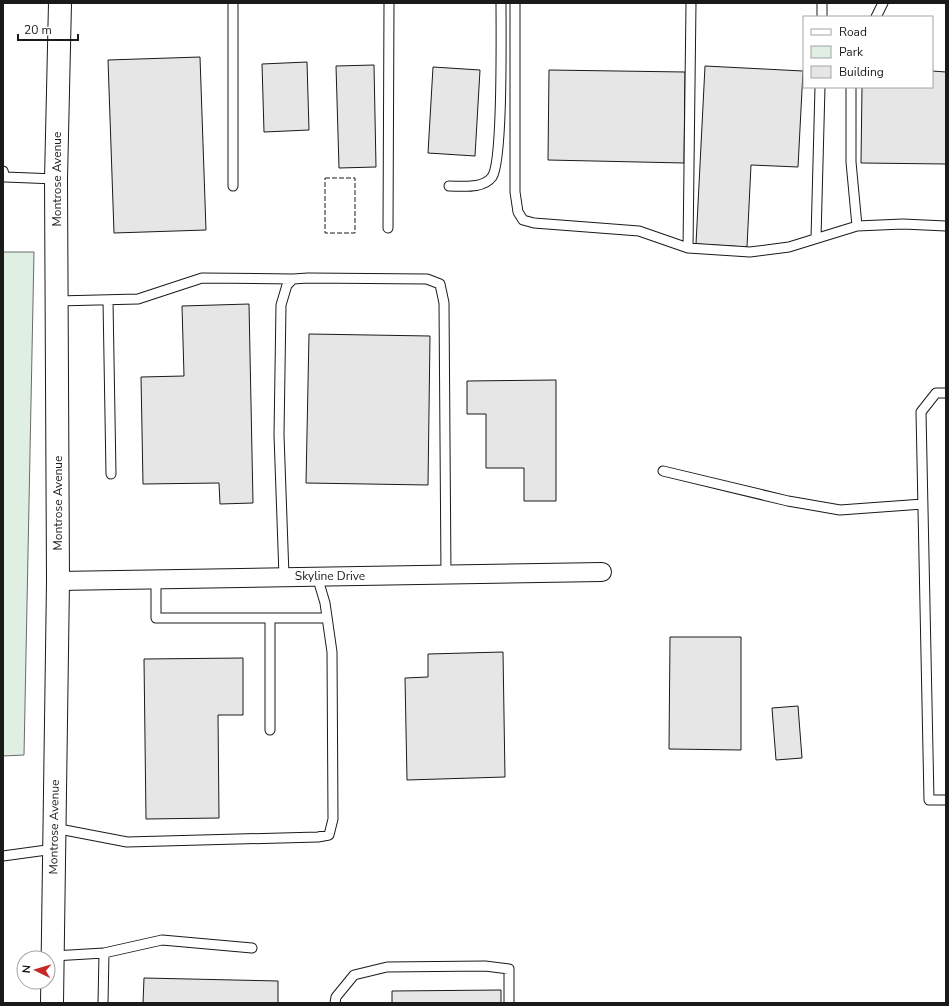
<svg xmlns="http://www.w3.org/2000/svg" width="949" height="1006" font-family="'Nunito Sans',sans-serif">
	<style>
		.green { fill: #e0efe3; stroke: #6a6a6a }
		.building { fill: #e6e6e6; stroke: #1a1a1a }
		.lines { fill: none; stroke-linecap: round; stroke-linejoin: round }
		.lane-casing { stroke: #1a1a1a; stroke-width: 11 }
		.street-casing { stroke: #1a1a1a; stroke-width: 20 }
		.secondary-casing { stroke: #1a1a1a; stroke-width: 24 }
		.lane { stroke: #fff; stroke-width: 9 }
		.street { stroke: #fff; stroke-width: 18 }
		.secondary { stroke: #fff; stroke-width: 22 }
		.fence { stroke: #1a1a1a; stroke-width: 1; stroke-dasharray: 5 2; stroke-linecap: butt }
		.labels { text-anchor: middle; stroke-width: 3; stroke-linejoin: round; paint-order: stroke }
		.street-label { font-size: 12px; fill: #1a1a1a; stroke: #fff }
	</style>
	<rect width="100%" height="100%" fill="#fff"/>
	<path class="green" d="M3 252H34L24 755 3 756Z"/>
	<path class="building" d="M200 57 206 230 114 233 108 60Z
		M307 62 309 130 264 132 262 64Z
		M374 65 376 167 339 168 336 66Z
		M705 66 803 71 798 167 751 165 747 247 696 244Z
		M433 67 480 70 475 156 428 153Z
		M549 70 685 72 684 163 548 160Z
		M932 71 946 72V164L861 163 862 87H932Z
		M249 304 253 503 220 504 219 483 143 484 141 377 184 376 182 306Z
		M309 334 430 336 428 485 306 483Z
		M556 380V501H524V468H486V414H467V381Z
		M670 637H741V750L669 749Z
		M503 652 505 777 407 780 405 678 428 677V654Z
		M243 658V715H218L219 818 146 819 144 659Z
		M798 706 802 758 776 760 772 708Z
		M144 978 278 981V1003H143Z
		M501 990V1003H392V991Z"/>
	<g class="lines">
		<defs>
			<path id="lane" d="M515 3V192L518 212 523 220 534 223 639 231 688 248 750 252 789 247 857 226 903 224 946 226
				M822 17V3
				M876 17 883 3
				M851 87V162L857 226
				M3 171 5 177 56 179
				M233 186V3
				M449 186C463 186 483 189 492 177 503 162 501 30 501 3
				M388 228 389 3
				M816 238 820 87
				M688 248 691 3
				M57 301 138 299 202 278 293 279
				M108 301 111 474
				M946 393H936L921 412 929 800H946
				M663 471 788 501 840 510 923 504
				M284 576 279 435 281 305 287 285 293 279 308 278 427 279 440 284 444 303 446 575
				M156 578V618H327
				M270 730V619
				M54 828 127 842 318 837 329 835 333 819 332 652 325 603 317 576
				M3 856 54 849
				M104 953 162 940 252 948
				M53 956 104 953 103 1003
				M335 1003 336 997 354 975 387 967 485 966 509 969V1003"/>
			<path id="street" d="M58 581 602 572"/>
			<path id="secondary" d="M52 1003 58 581 56 179 60 3"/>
		</defs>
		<use href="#lane" class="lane-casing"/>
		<use href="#street" class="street-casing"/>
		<use href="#secondary" class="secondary-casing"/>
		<use href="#lane" class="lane"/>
		<use href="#street" class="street"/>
		<use href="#secondary" class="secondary"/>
		<path class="fence" d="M325 178H355V233H325Z"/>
	</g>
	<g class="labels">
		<g class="street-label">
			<text transform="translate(57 179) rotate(-90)" y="4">Montrose Avenue</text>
			<text transform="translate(58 503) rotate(-90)" y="4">Montrose Avenue</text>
			<text x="330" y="580">Skyline Drive</text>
			<text transform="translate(54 827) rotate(-89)" y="4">Montrose Avenue</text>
		</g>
	</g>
	<rect width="949" height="1006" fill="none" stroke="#1a1a1a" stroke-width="8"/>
	<rect x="803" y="16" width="130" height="72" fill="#ffffff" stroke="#a3a3a3"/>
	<rect x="811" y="29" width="20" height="6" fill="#ffffff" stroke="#a3a3a3"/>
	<text x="839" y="36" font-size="12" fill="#1a1a1a">Road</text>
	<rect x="811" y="46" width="20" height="12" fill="#e0efe3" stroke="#a3a3a3"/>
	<text x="839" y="56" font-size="12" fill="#1a1a1a">Park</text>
	<rect x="811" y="66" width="20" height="12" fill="#e6e6e6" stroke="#a3a3a3"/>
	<text x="839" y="76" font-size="12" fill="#1a1a1a">Building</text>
	<g transform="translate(36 970) rotate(275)"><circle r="19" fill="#ffffff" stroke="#a3a3a3"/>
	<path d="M0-3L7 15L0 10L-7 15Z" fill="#c62828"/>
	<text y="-6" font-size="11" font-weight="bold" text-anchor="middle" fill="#1a1a1a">N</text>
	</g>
	<path d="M18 34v6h60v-6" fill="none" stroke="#1a1a1a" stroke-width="2"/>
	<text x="24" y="34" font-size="12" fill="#1a1a1a" stroke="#ffffff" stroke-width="3" paint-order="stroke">20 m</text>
</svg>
